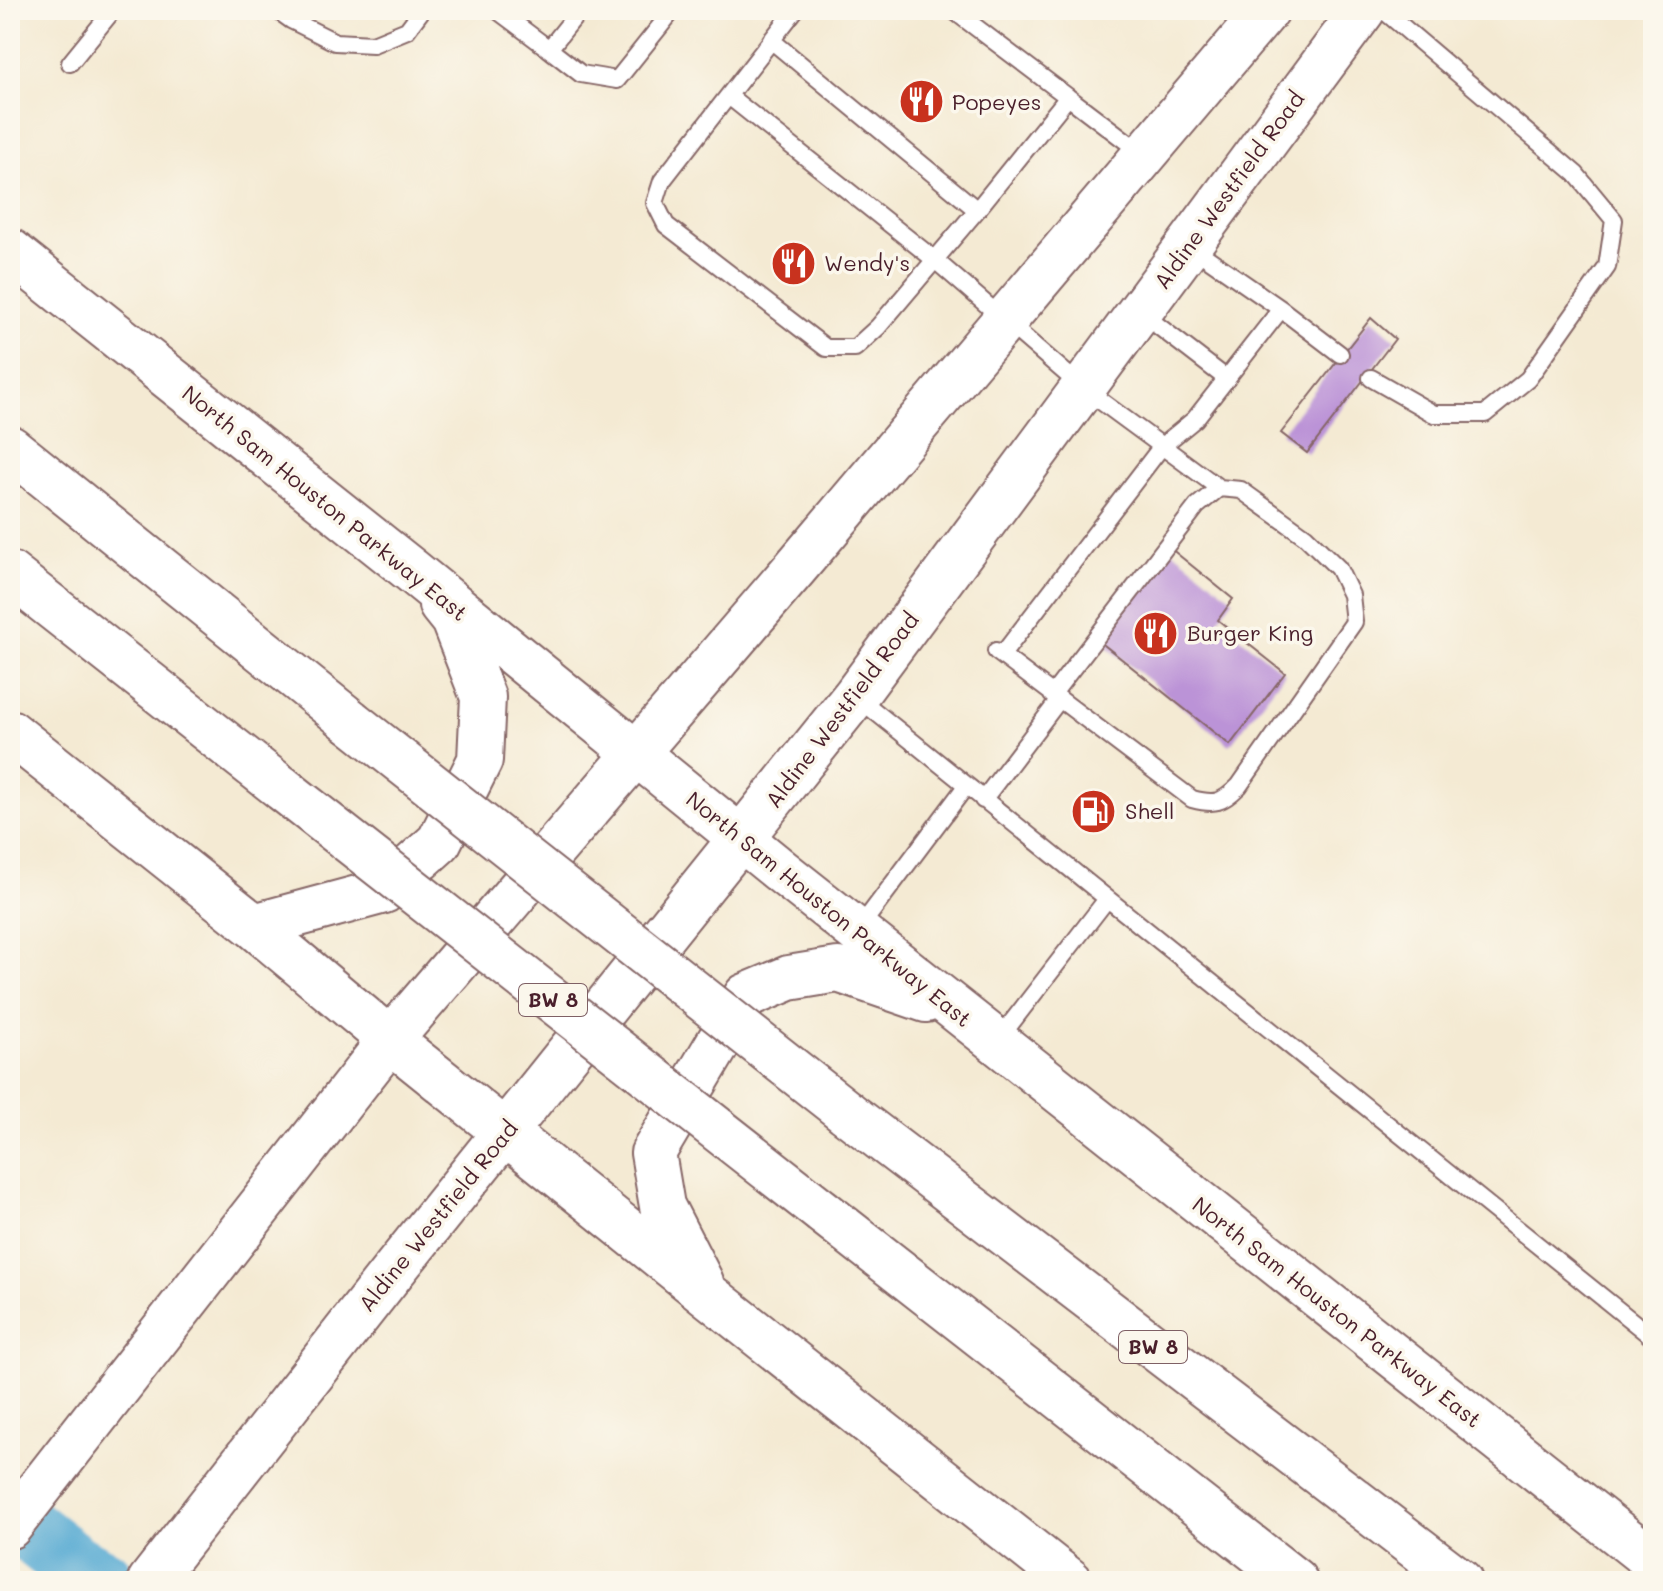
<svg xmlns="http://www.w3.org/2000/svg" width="1663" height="1591" font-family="Mali,sans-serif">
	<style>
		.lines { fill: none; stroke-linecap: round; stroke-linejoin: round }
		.river { stroke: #58abd3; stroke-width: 64 }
		.building { fill: #bb93d7 }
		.service-casing { stroke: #866666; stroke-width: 20 }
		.secondary-casing { stroke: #866666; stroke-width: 48 }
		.motorway-casing { stroke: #866666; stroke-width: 48 }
		.service { stroke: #fff; stroke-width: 16 }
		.secondary { stroke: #fff; stroke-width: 44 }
		.motorway { stroke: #fff; stroke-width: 44 }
		.motorway-bridge-casing { stroke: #866666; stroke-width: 48; stroke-linecap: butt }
		.motorway-bridge { stroke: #fff; stroke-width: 44 }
		.labels { text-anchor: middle; stroke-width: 7; stroke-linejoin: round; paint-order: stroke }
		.shield { fill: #fbf7ec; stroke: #7f6065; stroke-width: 2 }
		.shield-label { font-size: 20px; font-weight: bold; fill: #4a1f2b }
		.poi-label { font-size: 22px; fill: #4a1f2b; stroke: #fbf7ec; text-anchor: start }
		.street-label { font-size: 22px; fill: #4a1f2b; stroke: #fbf7ec }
	</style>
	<rect width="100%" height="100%" fill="#fbf7ec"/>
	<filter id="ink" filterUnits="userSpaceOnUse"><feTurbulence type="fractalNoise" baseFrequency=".0125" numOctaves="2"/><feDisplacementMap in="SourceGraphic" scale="16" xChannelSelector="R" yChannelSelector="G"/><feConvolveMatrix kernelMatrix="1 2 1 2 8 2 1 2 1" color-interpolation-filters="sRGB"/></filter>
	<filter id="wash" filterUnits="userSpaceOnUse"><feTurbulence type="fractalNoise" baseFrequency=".006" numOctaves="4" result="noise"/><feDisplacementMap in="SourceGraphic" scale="32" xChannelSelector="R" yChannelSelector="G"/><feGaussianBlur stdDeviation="1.8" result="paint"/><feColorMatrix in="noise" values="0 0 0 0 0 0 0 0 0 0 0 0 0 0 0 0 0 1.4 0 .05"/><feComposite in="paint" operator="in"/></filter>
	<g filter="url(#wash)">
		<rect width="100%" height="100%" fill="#f4ead3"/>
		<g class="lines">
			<path class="river" d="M10 1515 75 1566 104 1581"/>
		</g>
		<g id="blocks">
			<path class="building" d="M1371 318 1395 339 1307 453 1281 433Z
				M1170 548 1233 599 1218 620 1285 673 1230 745 1099 641Z"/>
		</g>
	</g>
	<g filter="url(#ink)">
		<use href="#blocks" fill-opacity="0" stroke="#866666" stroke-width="2"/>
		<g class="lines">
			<defs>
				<path id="service" d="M277 10 291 20 335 42 373 44 407 30 422 10
					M497 10 549 49 580 10
					M795 10 662 181 655 203 666 225 826 348H855L878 327 977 210 1068 97 953 10
					M771 40 977 210
					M549 49 581 74 617 80 673 10
					M70 63 113 10
					M730 97 935 260 1083 388 1219 488
					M1068 97 1143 154
					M1190 246 1281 309 1340 354
					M1140 312 1227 379
					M1371 378 1434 414H1485L1528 379 1607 267 1614 220 1576 174 1383 10
					M996 651 1192 799C1215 805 1222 803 1239 786L1354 622 1351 595 1338 568 1305 536 1241 490 1219 488 1197 506 1052 695
					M1002 655 1162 446 1195 419 1281 309
					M857 697 1653 1338
					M983 800 1059 700
					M858 930 966 786
					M998 1040 1107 899"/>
				<path id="secondary" d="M10 251 412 571 781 871 1653 1561
					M10 732 254 926 390 1040 708 1295 1070 1581
					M254 926 384 891 439 842 480 760 483 697 453 620 441 605
					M701 1282 662 1206 653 1153 746 996 789 978 838 970 926 1000
					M10 1526 390 1040 796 567 1267 10
					M150 1581 394 1270 855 696 1363 10"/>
				<path id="motorway" d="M10 448 350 721
					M10 574 283 789
					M846 1112 1460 1581
					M823 1212 1295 1581"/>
			</defs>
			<use href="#service" class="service-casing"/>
			<use href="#secondary" class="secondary-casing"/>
			<use href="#motorway" class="motorway-casing"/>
			<use href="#service" class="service"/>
			<use href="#secondary" class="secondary"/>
			<use href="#motorway" class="motorway"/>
			<defs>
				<path id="motorway-bridge" d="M350 721 846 1112
					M283 789 823 1212"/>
			</defs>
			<use href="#motorway-bridge" class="motorway-bridge-casing"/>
			<use href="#motorway-bridge" class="motorway-bridge"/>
		</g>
	</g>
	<defs>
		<symbol id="restaurant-disc" viewBox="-11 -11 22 22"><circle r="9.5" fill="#c8321e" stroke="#fbf7ec"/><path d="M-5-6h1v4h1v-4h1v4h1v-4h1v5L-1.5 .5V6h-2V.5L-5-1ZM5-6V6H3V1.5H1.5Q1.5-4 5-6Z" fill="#fff"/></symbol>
		<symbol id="fuel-disc" viewBox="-11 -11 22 22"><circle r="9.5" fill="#c8321e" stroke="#fbf7ec"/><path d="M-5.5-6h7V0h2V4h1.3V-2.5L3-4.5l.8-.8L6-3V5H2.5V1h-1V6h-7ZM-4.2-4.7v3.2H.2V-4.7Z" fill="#fff"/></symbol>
	</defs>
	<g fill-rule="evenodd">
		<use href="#restaurant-disc" x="896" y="76" width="51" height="51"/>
		<use href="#restaurant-disc" x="768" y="238" width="51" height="51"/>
		<use href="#restaurant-disc" x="1130" y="608" width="51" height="51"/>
		<use href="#fuel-disc" x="1068" y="786" width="51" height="51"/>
	</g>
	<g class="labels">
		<g class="shield">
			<rect x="519" y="984" width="68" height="32" rx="6"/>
			<rect x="1119" y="1331" width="68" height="32" rx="6"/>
		</g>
		<g class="shield-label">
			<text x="553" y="1007">BW 8</text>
			<text x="1153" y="1354">BW 8</text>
		</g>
		<g class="poi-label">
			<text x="952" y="110">Popeyes</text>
			<text x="824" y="271">Wendy's</text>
			<text x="1187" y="641">Burger King</text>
			<text x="1125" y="819">Shell</text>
		</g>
		<g class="street-label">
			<text transform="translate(1229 190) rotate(-54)" y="8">Aldine Westfield Road</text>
			<text transform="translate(325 503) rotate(39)" y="8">North Sam Houston Parkway East</text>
			<text transform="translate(842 710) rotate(-53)" y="8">Aldine Westfield Road</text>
			<text transform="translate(829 909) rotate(39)" y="8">North Sam Houston Parkway East</text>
			<text transform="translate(438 1216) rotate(-51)" y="8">Aldine Westfield Road</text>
			<text transform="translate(1337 1312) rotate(38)" y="8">North Sam Houston Parkway East</text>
		</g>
	</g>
	<rect width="1663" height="1591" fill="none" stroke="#fbf7ec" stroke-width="40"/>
</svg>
